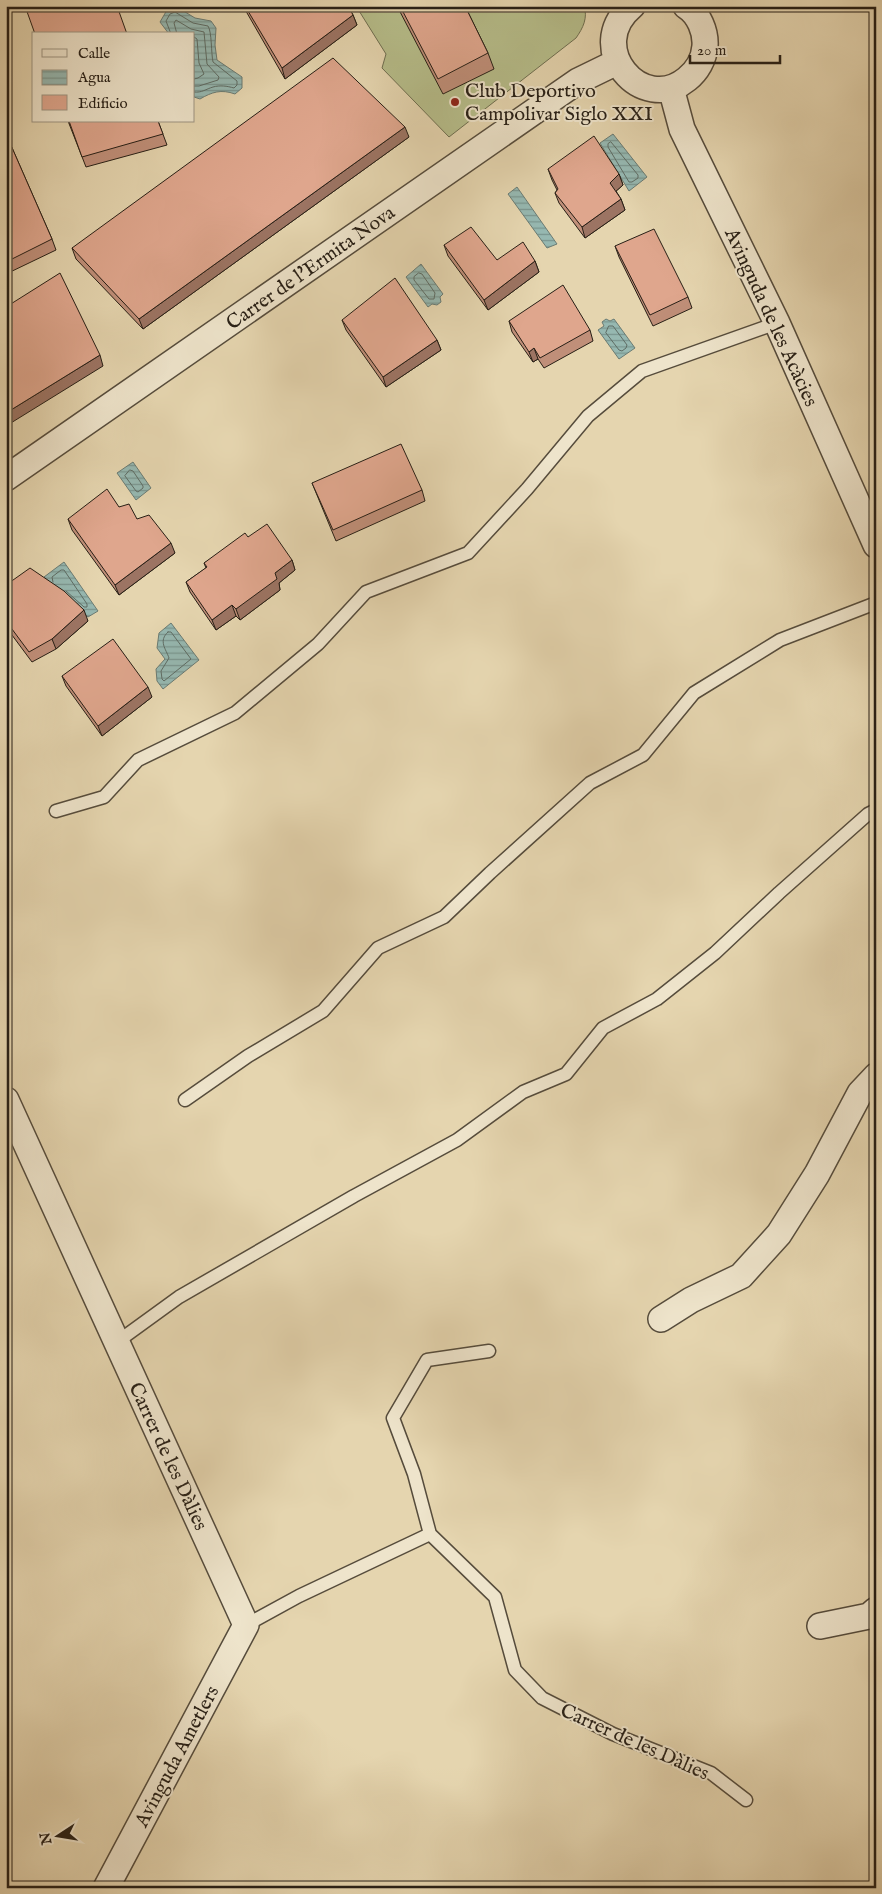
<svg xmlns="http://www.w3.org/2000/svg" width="882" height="1894" font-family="'IM FELL English',serif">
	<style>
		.pitch { fill: #b6bd8a; stroke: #6e6e50 }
		.water { fill: url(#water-rules); stroke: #6a7b73 }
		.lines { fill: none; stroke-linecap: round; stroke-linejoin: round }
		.shore { stroke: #5e6c64; stroke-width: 1 }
		.lane-casing { stroke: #564c3c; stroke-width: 15 }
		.street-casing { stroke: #564c3c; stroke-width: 28 }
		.lane { stroke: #eee4cb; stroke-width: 12 }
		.street { stroke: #eee4cb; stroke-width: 25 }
		.wall { fill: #c08f79; stroke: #271f16 }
		.shaded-wall { fill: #9c7463; stroke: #271f16 }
		.building { fill: #dfa68d; stroke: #271f16 }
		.poi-dot { fill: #8f2418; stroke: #eee4cb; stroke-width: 2 }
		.labels { text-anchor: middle; stroke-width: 4; stroke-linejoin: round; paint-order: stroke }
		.poi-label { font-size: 20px; fill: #271f16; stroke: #eee4cb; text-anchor: start }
		.street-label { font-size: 20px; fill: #271f16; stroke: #eee4cb }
	</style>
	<defs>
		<pattern id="water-rules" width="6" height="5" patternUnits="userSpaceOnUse" patternTransform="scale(1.25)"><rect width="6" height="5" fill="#96b8b1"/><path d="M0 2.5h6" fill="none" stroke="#7a958f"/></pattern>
	</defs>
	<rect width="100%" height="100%" fill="#e5d5af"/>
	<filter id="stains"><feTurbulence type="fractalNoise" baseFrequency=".004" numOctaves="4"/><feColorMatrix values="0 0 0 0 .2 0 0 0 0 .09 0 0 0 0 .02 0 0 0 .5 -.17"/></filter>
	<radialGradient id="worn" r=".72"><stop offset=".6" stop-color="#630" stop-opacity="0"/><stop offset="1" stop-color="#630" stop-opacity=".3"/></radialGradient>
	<path class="pitch" d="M356 6H584C588 18 583 28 576 38L449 137 382 68 386 54Z"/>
	<path class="water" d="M177 7 195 18 211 21 216 28 215 45 217 60 242 77V88L235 94C221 89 212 92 200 99L194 97V34H169L160 22 167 10Z
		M613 134 647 177 629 191 600 143Z
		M517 187 557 244 547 248 508 194Z
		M421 264 443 294 440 297 441 302 437 305 432 304 428 307 406 277Z
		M606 319 610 321 614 319 635 348 619 359 598 330 604 326 602 322Z
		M133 462 151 488 136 500 117 473Z
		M64 562 98 611 88 617 44 577Z
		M171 623 199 660 163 689 157 681 156 669 165 659 157 648 159 633Z"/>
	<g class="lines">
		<path class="shore" d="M171 34 166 21 170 14 175 12 193 23 208 26C212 32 211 53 213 62L237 81V85L234 88C227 86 220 85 213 87 206 89 202 93 194 92
			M177 34 174 23 176 20 191 29 204 32 207 64 219 77 218 80 199 86H194
			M194 37 197 39 199 63 204 74 198 78 194 79
			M611 142 638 175V178L632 182H629L608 147V144Z
			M419 273 422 274 435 293 434 299H429L414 280V277Z
			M609 326H613L627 345 626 348 622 351 619 350 606 333Z
			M130 470 133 471 143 486V488L138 492 136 491 125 476Z
			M53 582 52 577 61 570H64L87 604V607H84L66 591
			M168 632H171L191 659 164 681 162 679 161 671 169 658C166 649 158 641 168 632Z"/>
		<defs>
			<path id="lane" d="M56 811 104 797 138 760 235 713 318 644 366 592 468 553 527 489 588 416 642 371 777 323
				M185 1100 248 1056 323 1011 378 948 444 917 490 873 590 783 643 755 694 693 780 640 876 603
				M117 1342 179 1297 354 1196 457 1140 523 1092 566 1074 603 1028 657 999 715 953 779 893 868 814 876 810
				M430 1534 495 1597 515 1670 542 1698 613 1734 711 1773 746 1800
				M246 1625 299 1596 430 1534 414 1474 393 1418 427 1360 489 1351"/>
			<path id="street" d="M632 6C583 47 642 116 687 79 697 71 704 59 705 46 706 32 699 14 686 6
				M671 88 682 129 777 323 876 545
				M6 478 578 81 617 62
				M6 1100 246 1625 106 1888
				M661 1319 691 1300 741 1276 779 1234 817 1174 860 1093 876 1076
				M820 1626 869 1616 876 1610"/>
		</defs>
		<use href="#lane" class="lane-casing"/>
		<use href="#street" class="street-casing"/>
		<use href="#lane" class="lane"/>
		<use href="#street" class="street"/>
	</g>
	<path class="wall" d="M243 6H348L353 15 357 25 285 79Z
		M397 6H465L488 53 494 69 443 94Z
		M68 121H158L167 145 86 167Z
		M6 134 52 239 56 250 6 274Z
		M409 137 143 329 76 259 72 248Z
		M548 169 619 174 623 185 616 191 621 199 625 210 585 238 559 203 555 193 557 190 552 180Z
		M444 245 497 260 535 261 539 272 488 310 448 256Z
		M615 246 688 297 692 308 653 326 619 257Z
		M342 320 437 340 441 350 386 387 346 330Z
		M509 321 590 330 593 341 544 368 538 359 533 362 512 332Z
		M312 483 422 490 425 501 336 541Z
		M119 507 137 519 175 553 119 595 72 530 68 519Z
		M248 537 292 560 295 570 279 583 280 590 240 620 236 616 216 630 190 592 186 582 206 568 204 563Z
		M6 585 88 621 56 649 32 662 6 627Z
		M62 676 152 697 102 736 66 686Z"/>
	<path class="shaded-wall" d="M353 15 357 25 285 79 282 68Z
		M405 127 409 137 143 329 139 319Z
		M619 174 623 185 614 193 610 183Z
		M621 199 625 210 585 238 582 227Z
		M535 261 539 272 488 310 484 300Z
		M437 340 441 350 386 387 383 377Z
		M534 348 538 359 533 362 529 352Z
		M100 355 103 366 6 426V413Z
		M171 543 175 553 119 595 115 585Z
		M292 560 295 570 279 583 280 590 240 620 236 609 275 573Z
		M232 605 236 616 216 630 212 620Z
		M84 610 88 621 56 649 52 639Z
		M148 687 152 697 102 736 98 726Z"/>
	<path class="building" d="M25 6H117L127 34H35Z
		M245 6H348L353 15 282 68Z
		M400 6H465L488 53 438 79Z
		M333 58 405 127 139 319 72 248Z
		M69 121H158L163 134 82 157Z
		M6 134 52 239 6 262Z
		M594 136 619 174 610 183 621 199 582 227 555 193 558 189 548 169Z
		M471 227 497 260 523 242 535 261 484 300 444 245Z
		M654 229 688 297 650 315 615 246Z
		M60 273 100 355 6 413V307Z
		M395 278 437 340 383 377 342 320Z
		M563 285 590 330 540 358 534 348 529 352 509 321Z
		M401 444 422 490 333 530 312 483Z
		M107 489 119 507 129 504 137 519 149 515 171 543 115 585 68 519Z
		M267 524 292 560 275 573 277 579 236 609 232 605 212 620 186 582 207 567 204 563 245 533 248 537Z
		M30 568 64 591 84 610 52 639 29 652 6 621V585Z
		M113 639 148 687 98 726 62 676Z"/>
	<circle class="poi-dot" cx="455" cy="102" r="5"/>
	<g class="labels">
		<g class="poi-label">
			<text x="465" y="97">Club Deportivo<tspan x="465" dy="23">Campolivar Siglo XXI</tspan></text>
		</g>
		<g class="street-label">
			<text transform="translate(310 267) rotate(-35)" y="7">Carrer de l'Ermita Nova</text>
			<text transform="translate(772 317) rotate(65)" y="7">Avinguda de les Acàcies</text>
			<text transform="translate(169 1456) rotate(65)" y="7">Carrer de les Dàlies</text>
			<text transform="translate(635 1741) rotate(24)" y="7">Carrer de les Dàlies</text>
			<text transform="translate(176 1756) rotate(-62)" y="7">Avinguda Ametlers</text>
		</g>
	</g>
	<rect width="882" height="1894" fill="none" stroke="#e5d5af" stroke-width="25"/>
	<rect x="8" y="8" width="867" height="1879" fill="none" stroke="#271f16" stroke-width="2.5"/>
	<rect x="12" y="12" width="857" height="1869" fill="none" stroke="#271f16"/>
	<rect x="32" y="32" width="162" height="90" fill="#eee4cb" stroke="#9e9583"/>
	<rect x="42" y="49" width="25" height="8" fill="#eee4cb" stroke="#9e9583"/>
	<text x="78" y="58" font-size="15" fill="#271f16">Calle</text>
	<rect x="42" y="70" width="25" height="15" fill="url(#water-rules)" stroke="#9e9583"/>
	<text x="78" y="82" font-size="15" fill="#271f16">Agua</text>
	<rect x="42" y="95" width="25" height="15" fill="#dfa68d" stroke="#9e9583"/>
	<text x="78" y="108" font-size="15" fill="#271f16">Edificio</text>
	<g transform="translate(58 1836) rotate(258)" stroke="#eee4cb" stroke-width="4" paint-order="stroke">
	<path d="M0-4L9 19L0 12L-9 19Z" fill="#271f16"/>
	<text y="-8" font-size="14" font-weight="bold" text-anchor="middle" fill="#271f16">N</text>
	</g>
	<path d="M690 55v8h90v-8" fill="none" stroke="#271f16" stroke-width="2.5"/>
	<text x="697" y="55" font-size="15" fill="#271f16" stroke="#eee4cb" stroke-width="4" paint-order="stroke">20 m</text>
	<rect width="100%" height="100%" filter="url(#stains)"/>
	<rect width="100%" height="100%" fill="url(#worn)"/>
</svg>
